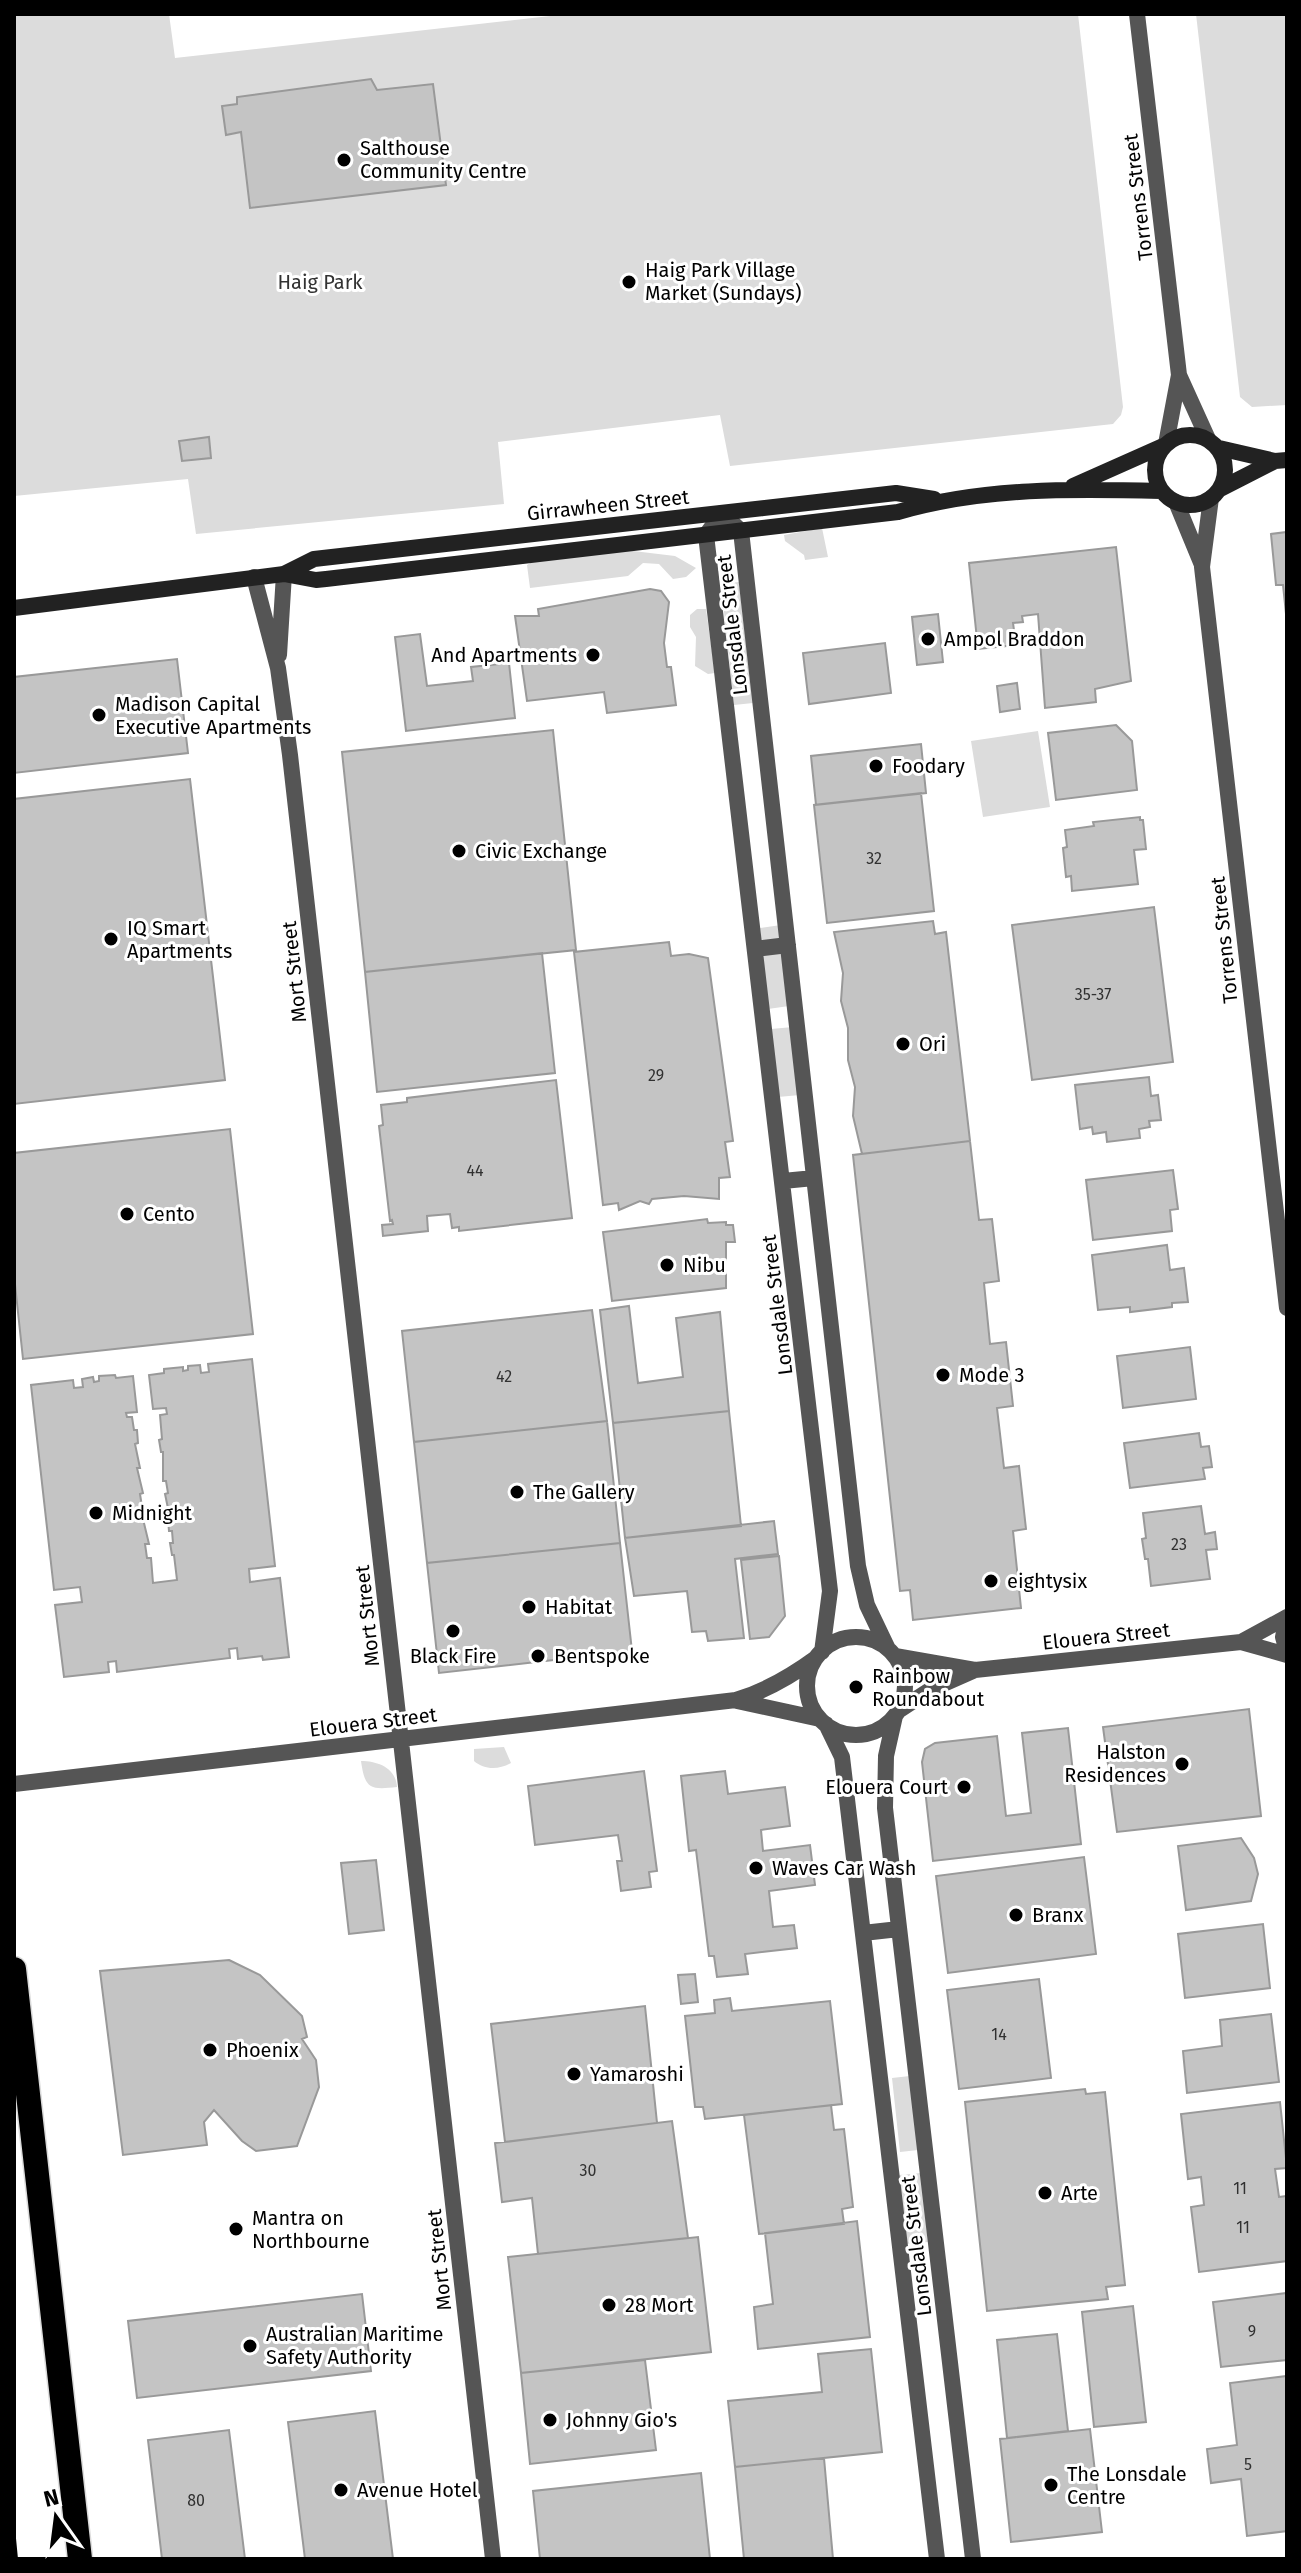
<svg xmlns="http://www.w3.org/2000/svg" width="1301" height="2573" font-family="'Fira Sans',sans-serif">
	<style>
		.green { fill: #dcdcdc }
		.building { fill: #c4c4c4; stroke: #999; stroke-width: 2 }
		.lines { fill: none; stroke-linecap: round; stroke-linejoin: round }
		.highway-casing { stroke: #dbdbdb; stroke-width: 27 }
		.street { stroke: #555; stroke-width: 16 }
		.secondary { stroke: #222; stroke-width: 16 }
		.highway { stroke: #000; stroke-width: 24 }
		.tram { stroke: #000; stroke-width: 2 }
		.poi-dot { fill: #000; stroke: #fff; stroke-width: 3 }
		.labels { text-anchor: middle; stroke-width: 6; stroke-linejoin: round; paint-order: stroke }
		.number-label { font-size: 16px; fill: #313131 }
		.poi-label { font-size: 20px; fill: #000; stroke: #fff; text-anchor: start }
		.street-label { font-size: 20px; fill: #000; stroke: #fff }
		.park-label { font-size: 20px; fill: #333; stroke: #fff }
	</style>
	<rect width="100%" height="100%" fill="#fff"/>
	<path class="green" d="M14 14H169L175 58 568 14H1078L1123 407 1121 415 1113 424 730 466 720 415 498 442 504 504 196 534 188 479 14 496Z
		M1196 14H1287V405L1252 407 1240 397Z
		M822 528 828 557 805 560 804 555 785 541 784 535Z
		M625 550 675 556 696 568 686 577 673 579 659 564 643 563 628 576 530 588 527 565 532 562Z
		M739 582 753 703 734 705 721 584Z
		M697 609H706L715 673 708 674 695 666 696 637 690 627V615Z
		M1038 731 1050 807 983 817 971 741Z
		M781 925 789 1006 768 1009 760 928Z
		M793 1027 800 1095 778 1097 771 1029Z
		M504 1747 511 1763C499 1770 484 1770 474 1761V1749Z
		M361 1761C378 1761 396 1768 397 1787 370 1790 365 1789 361 1761Z
		M910 2076 918 2150 900 2152 892 2078Z
		M921 2173 928 2242 905 2244 899 2175Z"/>
	<path class="building" d="M371 79 377 90 433 84 446 185 250 208 241 132 226 135 222 106 237 104V97Z
		M209 437 211 458 182 461 179 441Z
		M1287 532V614H1286L1283 585H1276L1271 534Z
		M1116 547 1131 681 1095 689 1096 702 1045 708 1038 614 1022 616 1023 622 1013 623 1016 645 978 649 969 563Z
		M650 589 661 591 669 602 664 643 667 667H671L676 705 607 713 604 692 527 701 515 616H539L538 609Z
		M938 614 943 662 917 665 912 617Z
		M420 634 427 686 473 681 471 667 509 663 515 718 406 731 395 637Z
		M885 643 891 693 809 704 803 653Z
		M177 659 188 753 14 773V677Z
		M1017 683 1020 709 1000 712 997 686Z
		M1116 725 1132 741 1137 790 1056 800 1048 733Z
		M553 730 576 950 365 972 342 752Z
		M921 744 926 793 816 805 811 756Z
		M190 779 225 1080 14 1104V799Z
		M921 793 934 911 827 923 814 805Z
		M1140 817V820H1143L1146 849 1134 850 1138 884 1072 891 1071 876 1066 877 1063 848 1067 847 1065 830 1094 826 1093 822Z
		M1154 907 1173 1062 1032 1080 1012 925Z
		M933 921 935 934 946 932 970 1141 862 1154 853 1116 855 1087 848 1060V1028L841 1001 843 973 834 932Z
		M669 942 671 956 689 954 708 958 733 1141 725 1142 730 1177 719 1178V1199L684 1196 652 1199 649 1204 640 1201 619 1210 618 1203 603 1205 574 952Z
		M542 953 555 1073 377 1092 365 972Z
		M1149 1077 1151 1096 1158 1095 1161 1120 1149 1121 1150 1127 1139 1129 1140 1138 1107 1142 1106 1132 1093 1134 1092 1127 1080 1129 1075 1085Z
		M556 1080 572 1218 459 1231V1227L452 1228 450 1214 427 1216 428 1231 383 1236 382 1225 393 1224 392 1220 390 1221 379 1126 383 1125 381 1105 407 1102V1098Z
		M230 1129 253 1334 23 1359 14 1275V1153Z
		M970 1141 979 1220 992 1219 999 1281 984 1283 990 1344 1006 1342 1013 1406 997 1408 1004 1468 1019 1466 1026 1529 1013 1531 1021 1608 913 1620 910 1590 900 1591 853 1155Z
		M1173 1170 1178 1209 1170 1210 1172 1231 1093 1240 1086 1180Z
		M707 1219 708 1223 726 1222V1225H733L735 1242H726V1288L612 1301 603 1232Z
		M1167 1245 1170 1270 1184 1268 1188 1302 1172 1303V1307L1130 1312V1307L1098 1310 1092 1255Z
		M629 1306 638 1383 683 1377 676 1318 720 1312 729 1411 613 1423 600 1310Z
		M592 1310 607 1421 414 1442 402 1331Z
		M1190 1347 1196 1399 1123 1408 1117 1356Z
		M252 1359 275 1566 249 1569 250 1582 280 1578 289 1657 263 1660 262 1656 238 1659 237 1648 229 1649 230 1658 117 1672 116 1661 108 1662 109 1672 64 1677 55 1605 82 1602 80 1587 54 1590 31 1385 73 1380 74 1388 83 1387 82 1379 93 1377 94 1382 99 1381V1376L115 1375 116 1378 133 1376 137 1412 126 1413 127 1417H132L134 1430H137L138 1443 135 1444 140 1468H137L143 1493 140 1494 142 1507H145L146 1519H143L149 1544H145L147 1558H151L153 1583 177 1580 174 1555H172L170 1543H173L172 1531H169L168 1519 170 1518 165 1494 168 1493 166 1481H163V1452H161L159 1440 162 1439 160 1415 167 1414 166 1408 153 1409 149 1375 164 1373V1369L183 1367V1371L188 1370V1366L200 1365 201 1373 209 1372 208 1364Z
		M729 1411 741 1526 625 1538 613 1423Z
		M607 1421 620 1543 427 1563 414 1442Z
		M1199 1433 1201 1447 1209 1446 1212 1467 1203 1468 1205 1479 1130 1488 1124 1443Z
		M1201 1506 1205 1534 1215 1532 1217 1549 1206 1550 1210 1579 1151 1586 1148 1559H1145L1142 1539 1146 1538 1143 1513Z
		M774 1521 778 1554 735 1559 744 1638 708 1641 706 1631 692 1632 687 1591 634 1596 625 1538Z
		M620 1543 632 1651 439 1673 427 1563Z
		M779 1556 785 1616 769 1637 750 1639 741 1560Z
		M1249 1709 1261 1816 1117 1832 1103 1727Z
		M1068 1728 1081 1844 933 1861 922 1762 925 1749 935 1743 997 1736 1006 1816 1031 1813 1022 1733Z
		M644 1771 657 1871 649 1872 651 1887 621 1891 617 1861H622L618 1835 535 1845 528 1786Z
		M725 1771 728 1794 785 1787 790 1826 761 1830 763 1851 810 1845 815 1885 769 1891 773 1927 794 1925 797 1948 745 1954 748 1974 717 1977 714 1956H709L696 1850 689 1851 681 1776Z
		M1241 1838 1254 1858 1258 1874 1251 1901 1186 1910 1178 1846Z
		M1084 1857 1096 1954 948 1973 936 1876Z
		M376 1860 384 1930 349 1934 341 1863Z
		M1263 1924 1270 1988 1185 1998 1178 1934Z
		M229 1960 260 1975 302 2016 307 2037 302 2039 316 2060 319 2087 297 2146 256 2151 242 2141 214 2110 204 2122 207 2145 123 2155 100 1971Z
		M695 1974 698 2002 681 2004 678 1975Z
		M1039 1979 1051 2078 959 2089 947 1990Z
		M730 1998 732 2011 830 2001 842 2104 705 2119 703 2107H695L685 2016 715 2013 714 2000Z
		M645 2006 657 2123 505 2142 491 2024Z
		M1271 2014 1279 2082 1187 2093 1183 2051 1222 2046 1220 2020Z
		M1085 2089 1086 2094 1105 2092 1125 2285 1106 2287 1108 2299 987 2311 965 2102Z
		M1280 2102 1287 2168 1275 2169 1279 2197 1287 2196V2261L1199 2272 1191 2207 1204 2205 1201 2177 1188 2179 1181 2114Z
		M831 2105 834 2130 844 2129 853 2207 842 2209 844 2224 759 2234 744 2115Z
		M672 2121 688 2238 538 2254 532 2198 502 2202 495 2143Z
		M857 2221 870 2337 758 2349 754 2307 773 2304 765 2233Z
		M698 2237 711 2352 521 2373 508 2257Z
		M1287 2293V2360L1221 2367 1213 2302Z
		M362 2294 371 2371 137 2398 128 2321Z
		M1133 2306 1146 2422 1094 2427 1082 2312Z
		M1057 2334 1068 2431 1007 2438 997 2340Z
		M871 2349 882 2452 735 2467 728 2401 822 2392 818 2354Z
		M645 2360 656 2450 530 2464 521 2373Z
		M1287 2376V2531L1247 2536 1241 2479 1211 2483 1207 2449 1237 2445 1230 2383Z
		M375 2411 393 2559H305L288 2422Z
		M1090 2429 1102 2532 1011 2542 1000 2439Z
		M229 2430 245 2559H162L148 2440Z
		M824 2458 833 2559H744L735 2467Z
		M701 2473 710 2559H540L533 2491Z"/>
	<g class="lines">
		<defs>
			<path id="highway" d="M14 1969 80 2559"/>
		</defs>
		<use href="#highway" class="highway-casing"/>
		<path class="street" d="M1137 14 1179 375 1208 439
			M1166 444 1179 375
			M1211 498 1202 567 1287 1308
			M1176 502 1202 565
			M254 577 278 668 290 755 493 2559
			M279 655 284 574
			M755 949 788 945
			M783 1181 814 1178
			M1287 1617 1283 1637 1287 1651
			M807 1686a49 49 0 1 1 98 0a49 49 0 1 1-98 0Z
			M1241 1642 1287 1655
			M822 1652 830 1591 706 535 722 513 741 531 858 1566 867 1605 888 1649
			M895 1656 975 1670 1241 1642 1287 1617
			M737 1701 820 1719
			M898 1711 930 1690 973 1671
			M895 1716 886 1756 885 1808 973 2559
			M826 1724 842 1757 937 2559
			M14 1784 736 1700C766 1691 790 1677 816 1658
			M863 1933 899 1929"/>
		<path class="secondary" d="M1155 470a35 35 0 1 1 70 0a35 35 0 1 1-70 0Z
			M1219 448 1275 461 1287 460
			M1073 486 1163 446
			M1220 489 1275 461
			M284 574 314 559 896 493 934 499
			M14 608 284 574 316 580 326 579 898 512C984 487 1073 489 1161 491"/>
		<use href="#highway" class="highway"/>
		<path class="tram" d="M14 2528 17 2559"/>
	</g>
	<g class="poi-dot">
		<circle cx="344" cy="160" r="8"/>
		<circle cx="629" cy="282" r="8"/>
		<circle cx="928" cy="639" r="8"/>
		<circle cx="593" cy="655" r="8"/>
		<circle cx="99" cy="715" r="8"/>
		<circle cx="876" cy="766" r="8"/>
		<circle cx="459" cy="851" r="8"/>
		<circle cx="111" cy="939" r="8"/>
		<circle cx="903" cy="1044" r="8"/>
		<circle cx="127" cy="1214" r="8"/>
		<circle cx="667" cy="1265" r="8"/>
		<circle cx="943" cy="1375" r="8"/>
		<circle cx="517" cy="1492" r="8"/>
		<circle cx="96" cy="1513" r="8"/>
		<circle cx="991" cy="1581" r="8"/>
		<circle cx="529" cy="1607" r="8"/>
		<circle cx="453" cy="1631" r="8"/>
		<circle cx="538" cy="1656" r="8"/>
		<circle cx="856" cy="1687" r="8"/>
		<circle cx="1182" cy="1764" r="8"/>
		<circle cx="964" cy="1787" r="8"/>
		<circle cx="756" cy="1868" r="8"/>
		<circle cx="1016" cy="1915" r="8"/>
		<circle cx="210" cy="2050" r="8"/>
		<circle cx="574" cy="2074" r="8"/>
		<circle cx="1045" cy="2193" r="8"/>
		<circle cx="236" cy="2229" r="8"/>
		<circle cx="609" cy="2305" r="8"/>
		<circle cx="250" cy="2346" r="8"/>
		<circle cx="550" cy="2420" r="8"/>
		<circle cx="1051" cy="2485" r="8"/>
		<circle cx="341" cy="2490" r="8"/>
	</g>
	<g class="labels">
		<g class="number-label">
			<text x="874" y="864">32</text>
			<text x="1093" y="1000">35-37</text>
			<text x="656" y="1081">29</text>
			<text x="475" y="1176">44</text>
			<text x="504" y="1382">42</text>
			<text x="1179" y="1550">23</text>
			<text x="999" y="2040">14</text>
			<text x="588" y="2176">30</text>
			<text x="1240" y="2194">11</text>
			<text x="1243" y="2233">11</text>
			<text x="1252" y="2337">9</text>
			<text x="1248" y="2470">5</text>
			<text x="196" y="2506">80</text>
		</g>
		<g class="poi-label">
			<text x="360" y="155">Salthouse<tspan x="360" dy="23">Community Centre</tspan></text>
			<text x="645" y="277">Haig Park Village<tspan x="645" dy="23">Market (Sundays)</tspan></text>
			<text x="944" y="646">Ampol Braddon</text>
			<text x="577" y="662" text-anchor="end">And Apartments</text>
			<text x="115" y="711">Madison Capital<tspan x="115" dy="23">Executive Apartments</tspan></text>
			<text x="892" y="773">Foodary</text>
			<text x="475" y="858">Civic Exchange</text>
			<text x="127" y="935">IQ Smart<tspan x="127" dy="23">Apartments</tspan></text>
			<text x="919" y="1051">Ori</text>
			<text x="143" y="1221">Cento</text>
			<text x="683" y="1272">Nibu</text>
			<text x="959" y="1382">Mode 3</text>
			<text x="533" y="1499">The Gallery</text>
			<text x="112" y="1520">Midnight</text>
			<text x="1007" y="1588">eightysix</text>
			<text x="545" y="1614">Habitat</text>
			<text x="453" y="1663" text-anchor="middle">Black Fire</text>
			<text x="554" y="1663">Bentspoke</text>
			<text x="872" y="1683">Rainbow<tspan x="872" dy="23">Roundabout</tspan></text>
			<text x="1166" y="1759" text-anchor="end">Halston<tspan x="1166" dy="23">Residences</tspan></text>
			<text x="948" y="1794" text-anchor="end">Elouera Court</text>
			<text x="772" y="1875">Waves Car Wash</text>
			<text x="1032" y="1922">Branx</text>
			<text x="226" y="2057">Phoenix</text>
			<text x="590" y="2081">Yamaroshi</text>
			<text x="1061" y="2200">Arte</text>
			<text x="252" y="2225">Mantra on<tspan x="252" dy="23">Northbourne</tspan></text>
			<text x="625" y="2312">28 Mort</text>
			<text x="266" y="2341">Australian Maritime<tspan x="266" dy="23">Safety Authority</tspan></text>
			<text x="566" y="2427">Johnny Gio's</text>
			<text x="1067" y="2481">The Lonsdale<tspan x="1067" dy="23">Centre</tspan></text>
			<text x="357" y="2497">Avenue Hotel</text>
		</g>
		<g class="street-label">
			<text transform="translate(1138 197) rotate(-97)" y="7">Torrens Street</text>
			<text transform="translate(608 505) rotate(-6)" y="7">Girrawheen Street</text>
			<text transform="translate(732 625) rotate(-97)" y="7">Lonsdale Street</text>
			<text transform="translate(1224 940) rotate(-96)" y="7">Torrens Street</text>
			<text transform="translate(294 972) rotate(-96)" y="7">Mort Street</text>
			<text transform="translate(777 1305) rotate(-97)" y="7">Lonsdale Street</text>
			<text transform="translate(367 1616) rotate(-96)" y="7">Mort Street</text>
			<text transform="translate(1106 1636) rotate(-6)" y="7">Elouera Street</text>
			<text transform="translate(373 1722) rotate(-7)" y="7">Elouera Street</text>
			<text transform="translate(916 2246) rotate(-97)" y="7">Lonsdale Street</text>
			<text transform="translate(439 2260) rotate(-96)" y="7">Mort Street</text>
		</g>
		<g class="park-label">
			<text x="320" y="289">Haig Park</text>
		</g>
	</g>
	<rect width="1301" height="2573" fill="none" stroke="#000000" stroke-width="32"/>
	<g transform="translate(56 2517) rotate(346)" stroke="#ffffff" stroke-width="6" paint-order="stroke">
	<path d="M0-6L14 30L0 20L-14 30Z" fill="#000000"/>
	<text y="-12" font-size="22" font-weight="bold" text-anchor="middle" fill="#000000">N</text>
	</g>
</svg>
